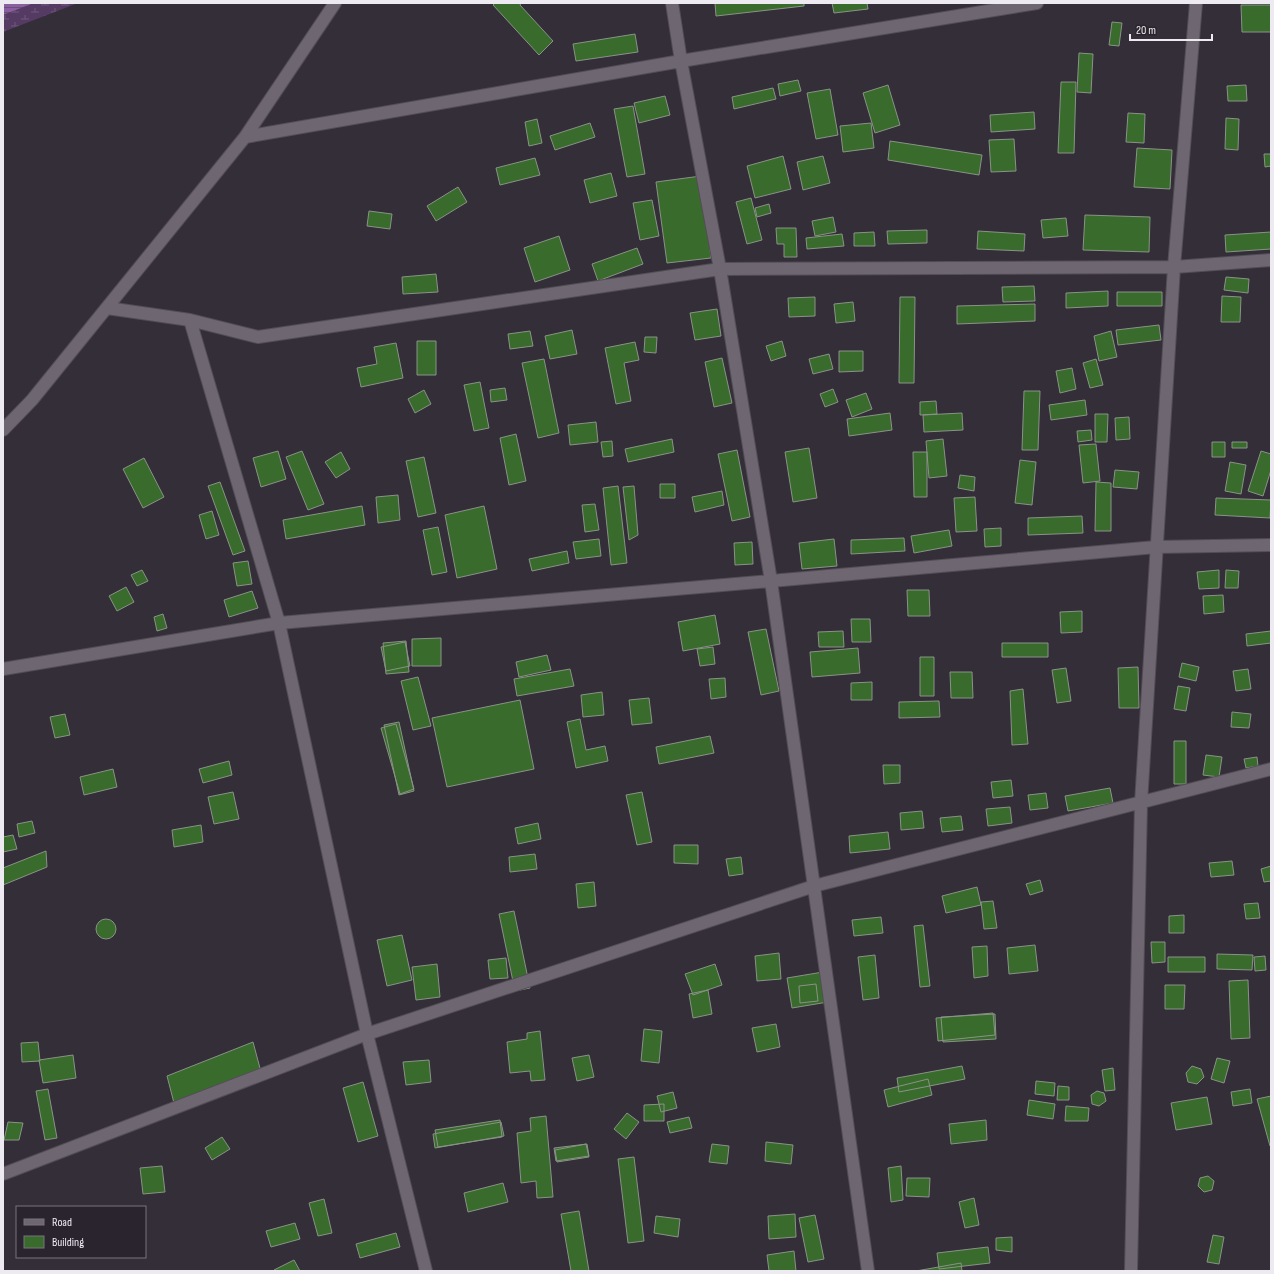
<svg xmlns="http://www.w3.org/2000/svg" width="1274" height="1274" font-family="'Sofia Sans Condensed',sans-serif">
	<style>
		.wetland { fill: url(#wetland-marsh) }
		.water { fill: url(#water-rules) }
		.building { fill: #396c2c; stroke: #899287 }
		.lines { fill: none; stroke-linecap: round; stroke-linejoin: round }
		.street-casing { stroke: #534d56; stroke-width: 14 }
		.street { stroke: #6e6772; stroke-width: 12 }
	</style>
	<defs>
		<pattern id="wetland-marsh" width="20" height="14" patternUnits="userSpaceOnUse"><rect width="20" height="14" fill="#553a64"/><path d="M1 5h8M5 5V1M11 12h8M15 12V8" fill="none" stroke="#6e577b"/></pattern>
		<pattern id="water-rules" width="6" height="5" patternUnits="userSpaceOnUse"><rect width="6" height="5" fill="#8a5ea0"/><path d="M0 2.5h6" fill="none" stroke="#685274"/></pattern>
	</defs>
	<rect width="100%" height="100%" fill="#342e38"/>
	<path class="wetland" d="M34 3H78L3 32V15Z"/>
	<path class="water" d="M3 3H34L3 15Z"/>
	<path class="building" d="M495 3H521L520 5 553 41 539 55 493 5Z
		M715 3H804V6L716 16Z
		M832 3H867L868 9 834 13Z
		M1241 5H1271V32H1242Z
		M1112 22 1122 23 1119 46 1109 45Z
		M635 34 638 52 576 61 573 44Z
		M1079 53 1093 54 1091 93 1077 92Z
		M798 80 801 91 780 96 778 84Z
		M1061 82H1076L1074 153H1058Z
		M888 85 900 125 875 133 863 93Z
		M1246 85 1247 101H1228L1227 86Z
		M773 88 776 99 734 109 732 97Z
		M830 89 838 135 816 139 807 93Z
		M665 96 670 115 639 123 634 103Z
		M633 106 645 174 627 177 614 109Z
		M1034 112 1035 129 991 132 990 115Z
		M1128 113 1145 114 1144 143 1126 142Z
		M1226 118 1239 119 1238 150 1225 149Z
		M537 119 542 143 529 146 525 122Z
		M590 123 595 137 555 150 550 136Z
		M871 123 874 148 843 152 840 126Z
		M1014 139 1016 171 991 172 989 140Z
		M890 141 982 155 979 175 888 160Z
		M1137 148 1172 150 1170 189 1134 187Z
		M1264 154H1271V166L1265 167Z
		M783 156 791 189 755 198 747 166Z
		M823 156 830 183 803 190 797 162Z
		M535 158 540 175 500 185 496 168Z
		M611 173 617 196 590 203 584 180Z
		M701 176 711 258 667 263 656 182Z
		M458 187 467 202 436 221 427 206Z
		M751 198 762 240 747 244 736 202Z
		M652 200 659 236 640 240 633 203Z
		M769 204 771 213 757 217 755 208Z
		M369 211 392 214 390 229 367 226Z
		M1085 215 1150 217 1149 252 1083 250Z
		M833 217 836 232 815 236 812 221Z
		M1066 218 1068 236 1043 238 1041 220Z
		M776 228H796L797 257H784V244H777Z
		M927 230V243L888 244 887 231Z
		M978 231 1025 234 1024 251 977 249Z
		M874 232 875 246H854V233Z
		M1271 232V249L1226 252 1225 235Z
		M842 234 844 246 807 249 806 238Z
		M559 236 570 270 535 282 524 248Z
		M637 248 643 264 598 281 592 264Z
		M436 274 438 292 403 294 402 277Z
		M1226 277 1249 279 1248 293 1224 290Z
		M1034 286 1035 301 1003 302 1002 287Z
		M1108 291V306L1066 308V293Z
		M1117 292H1162V306H1117Z
		M1222 296 1241 297 1240 322H1221Z
		M815 297V316L789 317 788 298Z
		M900 297H915L914 383H899Z
		M853 302 855 321 836 323 834 304Z
		M1035 304V321L957 324V306Z
		M717 309 721 336 695 340 690 313Z
		M1159 325 1161 340 1118 345 1116 330Z
		M572 330 577 354 550 359 545 336Z
		M530 331 533 346 510 349 508 334Z
		M1111 331 1117 357 1099 361 1094 336Z
		M645 337H657L656 353 644 352Z
		M417 341H436V375H417Z
		M782 341 786 356 771 361 766 346Z
		M635 342 639 360 624 363 631 401 616 404 605 348Z
		M396 343 403 378 361 387 357 368 377 364 374 347Z
		M839 351H863V371L839 372Z
		M829 354 833 369 813 374 809 359Z
		M722 358 732 403 714 407 705 362Z
		M544 359 559 433 538 438 522 363Z
		M1096 359 1103 385 1090 388 1083 363Z
		M1072 368 1076 389 1060 393 1056 371Z
		M480 382 489 428 474 431 464 385Z
		M505 388 507 400 491 402 490 390Z
		M833 389 838 402 825 407 820 394Z
		M424 390 431 404 415 413 408 399Z
		M1024 391H1040L1038 450H1022Z
		M866 393 872 409 852 417 846 400Z
		M1085 400 1087 415 1051 420 1049 405Z
		M936 401 937 414 920 415V402Z
		M890 413 892 430 849 436 847 419Z
		M962 413 963 430 924 432 923 415Z
		M1095 414H1108L1107 442H1095Z
		M1129 417 1130 439 1116 440 1115 418Z
		M596 422 598 442 570 445 568 425Z
		M1091 430 1092 440 1078 442 1077 431Z
		M516 434 526 481 509 485 500 438Z
		M672 439 674 452 628 462 625 449Z
		M943 439 947 476 929 478 926 441Z
		M612 441 613 456 603 457 601 442Z
		M1212 442H1225V457H1212Z
		M1232 442H1247V448H1232Z
		M1096 444 1100 481 1083 483 1079 445Z
		M809 448 817 498 793 502 785 452Z
		M737 450 750 517 732 521 718 454Z
		M278 451 286 479 261 487 253 458Z
		M302 451 324 504 308 510 286 457Z
		M1261 451 1271 454V470L1263 496 1248 491Z
		M341 452 350 469 336 478 325 462Z
		M913 452H927V497H914Z
		M424 457 436 513 418 517 406 461Z
		M144 458 164 497 143 508 123 469Z
		M1020 460 1036 462 1032 505 1015 503Z
		M1230 462 1246 465 1241 494 1225 491Z
		M1115 470 1139 472 1137 489 1113 487Z
		M960 475 975 477 974 491 958 488Z
		M220 482 245 551 233 555 208 486Z
		M1096 482 1111 483V531H1095Z
		M660 484H675V498H660Z
		M618 486 627 563 611 565 603 488Z
		M634 486 638 535 629 540 623 487Z
		M722 491 724 505 695 512 692 497Z
		M398 495 400 520 378 523 376 497Z
		M975 497 977 531 956 532 954 498Z
		M1216 498 1271 500 1270 518 1215 515Z
		M595 504 599 530 585 532 582 505Z
		M362 506 365 525 286 539 283 520Z
		M484 506 497 569 457 578 445 515Z
		M212 511 219 535 206 539 199 515Z
		M1082 516 1083 533 1028 535V518Z
		M438 527 447 572 432 575 423 530Z
		M1001 528V546L985 547 984 529Z
		M949 530 952 546 914 553 911 536Z
		M904 538 905 551 851 554V540Z
		M599 539 601 556 576 559 573 542Z
		M834 539 837 566 802 569 799 543Z
		M752 542 753 564 735 565 734 543Z
		M567 551 569 563 532 571 529 559Z
		M248 561 252 584 237 586 233 563Z
		M142 570 148 581 137 586 131 575Z
		M1219 570V588L1199 589 1197 572Z
		M1226 570 1239 571 1238 588H1225Z
		M126 587 134 602 117 611 109 596Z
		M907 590H929L930 616H908Z
		M252 591 258 608 229 617 224 600Z
		M1223 595 1224 612 1204 614 1203 596Z
		M1082 611V632L1061 633 1060 612Z
		M163 614 167 628 157 631 154 617Z
		M715 615 720 644 683 651 678 622Z
		M851 619H870L871 642H852Z
		M766 629 779 691 761 695 748 632Z
		M843 631 844 647H819L818 632Z
		M1271 631V643L1247 646 1246 634Z
		M441 638V666H412V639Z
		M406 641 409 672 386 674 383 643Z
		M405 642 410 666 386 671 381 647Z
		M1002 643H1048V657H1002Z
		M713 647 715 664 700 666 697 649Z
		M858 648 860 673 812 677 810 652Z
		M547 655 551 670 519 677 516 662Z
		M920 657H934V696H920Z
		M1182 663 1199 667 1196 681 1179 677Z
		M1138 667 1139 708H1119L1118 668Z
		M1066 668 1071 701 1057 703 1052 670Z
		M570 669 574 686 517 696 514 679Z
		M1248 669 1251 689 1236 691 1233 671Z
		M950 672H972L973 698H951Z
		M418 677 431 726 413 730 401 681Z
		M725 678 726 697 711 699 709 679Z
		M872 682V700H851V683Z
		M1178 686 1190 688 1186 711 1174 709Z
		M1023 689 1028 744 1012 745 1010 691Z
		M602 692 604 715 583 717 581 695Z
		M649 698 652 723 632 725 629 700Z
		M520 700 534 769 447 787 432 718Z
		M939 701 940 717 899 718V702Z
		M1232 712 1251 714 1249 728 1231 727Z
		M65 714 70 735 55 738 50 717Z
		M580 719 586 750 605 746 608 761 576 768 567 722Z
		M399 722 414 791 399 795 384 725Z
		M396 724 414 789 400 794 381 728Z
		M710 736 714 753 659 764 656 747Z
		M1174 741H1186V784H1174Z
		M1206 755 1222 757 1219 777 1203 775Z
		M1257 757 1258 766 1246 768 1244 759Z
		M229 761 232 775 203 783 199 769Z
		M883 765H900V783L884 784Z
		M113 769 117 787 84 795 80 777Z
		M1011 780 1013 796 993 798 991 782Z
		M1110 788 1113 803 1068 811 1065 796Z
		M233 792 239 819 214 824 208 797Z
		M642 792 652 842 637 845 626 795Z
		M1046 793 1048 808 1030 810 1028 795Z
		M1010 807 1012 823 988 826 986 809Z
		M922 811 924 828 901 830 900 813Z
		M961 816 963 830 942 832 940 818Z
		M32 821 35 833 19 837 17 824Z
		M538 823 541 839 518 844 515 828Z
		M201 825 203 842 174 847 172 830Z
		M888 832 890 849 850 853 849 836Z
		M13 835 17 849 3 852V837Z
		M674 845H698V864L674 863Z
		M46 851 47 867 3 885V868Z
		M535 854 537 869 510 872 509 857Z
		M741 857 743 874 729 876 726 859Z
		M1232 861 1234 875 1211 877 1209 863Z
		M1271 866V881L1264 882 1261 869Z
		M1040 880 1043 891 1030 895 1026 884Z
		M594 882 596 906 578 908 576 884Z
		M977 887 981 905 946 913 942 896Z
		M993 901 997 928 984 929 981 902Z
		M1258 903 1260 918 1246 919 1244 904Z
		M514 911 530 988 515 991 499 914Z
		M1184 915V933H1169V916Z
		M881 917 883 933 854 936 852 920Z
		M96 929a10 10 0 1 1 20 0a10 10 0 1 1-20 0Z
		M923 925 930 986 920 987 914 926Z
		M402 935 412 980 387 986 377 940Z
		M1151 942H1165V962L1152 963Z
		M1035 945 1038 971 1009 974 1007 948Z
		M987 946 988 976 974 978 972 947Z
		M779 953 781 979 757 981 755 956Z
		M1217 954 1253 955 1252 970 1217 969Z
		M875 955 879 998 863 1000 858 957Z
		M1265 956 1266 970 1255 971 1254 957Z
		M1168 957H1205V972H1168Z
		M506 958 508 978 490 979 488 960Z
		M437 964 440 997 416 1000 412 967Z
		M715 964 722 985 693 995 685 974Z
		M823 972 828 1002 792 1008 787 978Z
		M1248 980 1250 1038 1231 1039 1229 981Z
		M816 984 818 1001 800 1003 799 986Z
		M1165 985H1185L1184 1009H1165Z
		M708 990 712 1014 693 1018 689 994Z
		M993 1013 995 1035 938 1041 936 1018Z
		M995 1014 996 1039 943 1042 941 1017Z
		M776 1024 780 1047 757 1052 752 1028Z
		M644 1029 662 1031 659 1063 641 1061Z
		M540 1031 545 1080 531 1081 530 1071 510 1073 507 1042 527 1039V1033Z
		M38 1042 40 1061 22 1062 21 1043Z
		M253 1042 261 1072 174 1103 167 1076Z
		M73 1055 76 1078 43 1083 39 1060Z
		M589 1055 594 1077 577 1081 572 1058Z
		M1217 1058 1230 1061 1224 1083 1211 1079Z
		M429 1060 431 1082 406 1085 403 1062Z
		M962 1066 965 1079 899 1092 897 1078Z
		M1192 1066 1201 1069 1204 1077 1197 1084 1188 1082 1186 1073Z
		M1113 1068 1115 1090 1105 1091 1102 1070Z
		M928 1079 932 1095 888 1107 884 1090Z
		M1036 1081 1055 1083 1054 1096 1035 1094Z
		M363 1082 378 1136 358 1142 343 1088Z
		M1058 1086 1069 1087V1100H1057Z
		M48 1089 57 1138 45 1140 36 1091Z
		M1250 1089 1252 1103 1233 1106 1231 1092Z
		M1097 1091 1104 1093 1106 1101 1099 1106 1092 1104 1091 1095Z
		M673 1092 677 1108 661 1112 657 1096Z
		M1271 1096V1146H1270L1257 1099Z
		M1207 1097 1212 1124 1176 1130 1171 1103Z
		M1029 1100 1055 1104 1053 1119 1027 1115Z
		M664 1104V1121H644V1105Z
		M1066 1106 1089 1108 1088 1121H1065Z
		M627 1113 639 1122 626 1139 614 1129Z
		M546 1116 553 1197 537 1198 536 1181 521 1183 517 1133 531 1131 530 1118Z
		M689 1117 692 1128 670 1133 667 1122Z
		M500 1120 502 1137 438 1147 435 1130Z
		M986 1120 987 1140 951 1144 949 1124Z
		M8 1122 23 1123 19 1140H4Z
		M501 1122 504 1136 435 1148 433 1134Z
		M222 1137 230 1149 212 1160 205 1148Z
		M766 1142 793 1145 791 1164 765 1161Z
		M586 1144 589 1157 557 1162 555 1150Z
		M587 1144 589 1156 556 1161 554 1148Z
		M712 1144 729 1146 727 1164 709 1162Z
		M634 1157 644 1241 628 1243 618 1159Z
		M162 1166 165 1192 143 1194 140 1168Z
		M901 1166 903 1200 891 1202 888 1168Z
		M1208 1176 1214 1181 1212 1190 1204 1192 1198 1186 1200 1178Z
		M907 1178H930L929 1197 906 1196Z
		M503 1183 508 1202 468 1212 464 1193Z
		M974 1198 979 1225 965 1228 959 1202Z
		M324 1199 332 1233 318 1236 309 1203Z
		M579 1211 589 1271H571L561 1214Z
		M795 1214 796 1237 769 1239 768 1216Z
		M815 1215 824 1259 808 1262 799 1218Z
		M656 1216 680 1219 678 1237 654 1233Z
		M295 1223 300 1239 271 1247 266 1231Z
		M396 1233 400 1247 360 1258 356 1244Z
		M1213 1235 1224 1237 1219 1264 1207 1262Z
		M1012 1237V1252L996 1250V1238Z
		M988 1247 990 1263 939 1269 937 1253Z
		M794 1251 796 1271H769L767 1255Z
		M294 1260 300 1271H274V1270Z
		M961 1263 962 1271H916Z"/>
	<g class="lines">
		<defs>
			<path id="street" d="M672 3 681 61 720 269 771 581 868 1271
				M245 137 681 61 1037 3
				M107 308 190 320 258 337 720 269 1174 267 1271 260
				M190 320 279 623 367 1034 426 1271
				M3 430 32 400 245 137 335 3
				M3 669 279 623 771 581 1156 547 1271 545
				M3 1174 367 1034 814 886 1271 769
				M1131 1271 1141 803 1174 267 1196 3"/>
		</defs>
		<use href="#street" class="street-casing"/>
		<use href="#street" class="street"/>
	</g>
	<rect width="1274" height="1274" fill="none" stroke="#eeeaf1" stroke-width="8"/>
	<rect x="16" y="1206" width="130" height="52" fill="#2a242e" stroke="#78737c"/>
	<rect x="24" y="1219" width="20" height="6" fill="#6e6772" stroke="#78737c"/>
	<text x="52" y="1226" font-size="12" fill="#eeeaf1">Road</text>
	<rect x="24" y="1236" width="20" height="12" fill="#396c2c" stroke="#78737c"/>
	<text x="52" y="1246" font-size="12" fill="#eeeaf1">Building</text>
	<path d="M1130 34v6h82v-6" fill="none" stroke="#eeeaf1" stroke-width="2"/>
	<text x="1136" y="34" font-size="12" fill="#eeeaf1" stroke="#2a242e" stroke-width="3" paint-order="stroke">20 m</text>
</svg>
